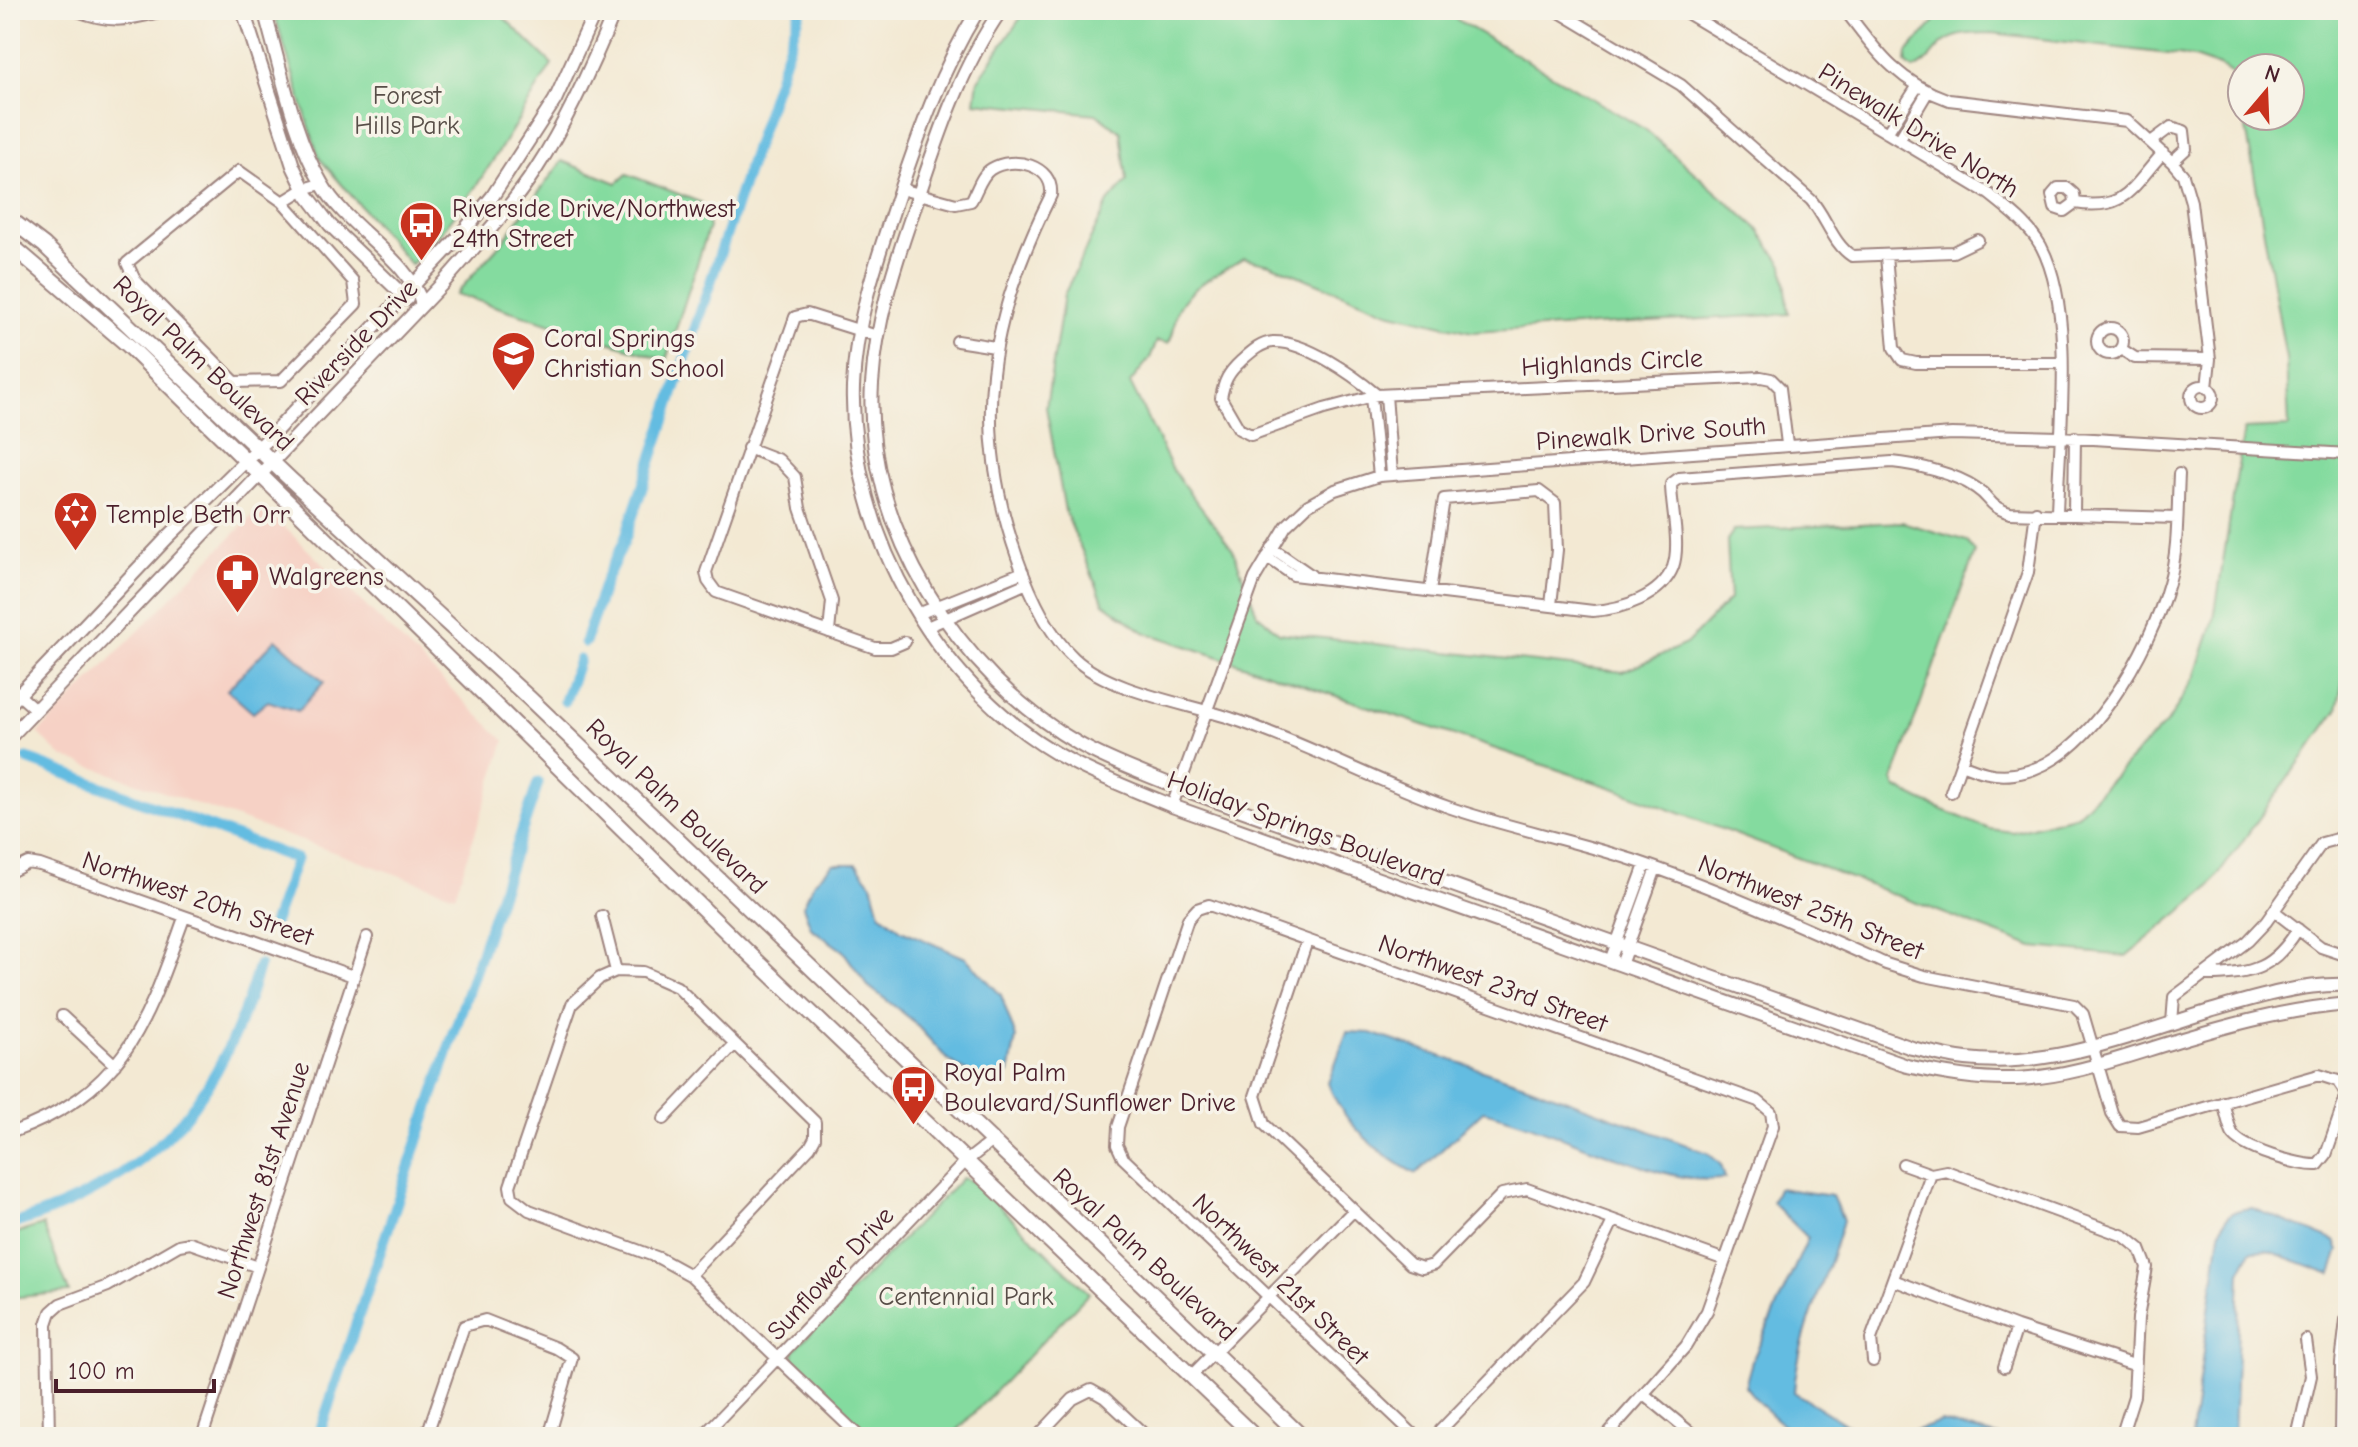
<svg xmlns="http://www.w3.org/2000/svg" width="2358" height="1447" font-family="'Comic Neue',sans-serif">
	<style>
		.built { fill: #f6d1c5 }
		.green { fill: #84db9f; stroke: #677d65; stroke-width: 2 }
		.water { fill: #64bce1; stroke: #576e86; stroke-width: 2 }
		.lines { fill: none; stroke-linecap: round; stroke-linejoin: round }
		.canal { stroke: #64bce1; stroke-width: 11 }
		.minor-casing { stroke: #9e847f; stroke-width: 14 }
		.tertiary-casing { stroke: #9e847f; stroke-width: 16 }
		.secondary-casing { stroke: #9e847f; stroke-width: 18 }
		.minor { stroke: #fff; stroke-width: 10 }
		.tertiary { stroke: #fff; stroke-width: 12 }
		.secondary { stroke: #fff; stroke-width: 14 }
		.labels { text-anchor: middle; stroke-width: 7; stroke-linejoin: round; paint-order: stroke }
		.park-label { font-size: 26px; fill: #584e48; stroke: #f7f3e8 }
		.street-label { font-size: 26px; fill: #4a1f2b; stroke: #f7f3e8 }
		.poi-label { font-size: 26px; fill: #4a1f2b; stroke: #f7f3e8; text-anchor: start }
	</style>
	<rect width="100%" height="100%" fill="#f7f3e8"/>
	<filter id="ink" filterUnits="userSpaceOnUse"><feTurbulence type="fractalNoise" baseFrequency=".0125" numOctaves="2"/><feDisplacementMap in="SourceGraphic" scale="16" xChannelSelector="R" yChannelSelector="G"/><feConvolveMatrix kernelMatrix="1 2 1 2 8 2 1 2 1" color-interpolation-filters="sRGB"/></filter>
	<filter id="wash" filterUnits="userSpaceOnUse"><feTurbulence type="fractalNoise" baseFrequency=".006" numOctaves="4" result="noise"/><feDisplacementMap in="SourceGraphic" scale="32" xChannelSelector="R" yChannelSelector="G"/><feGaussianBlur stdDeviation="1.8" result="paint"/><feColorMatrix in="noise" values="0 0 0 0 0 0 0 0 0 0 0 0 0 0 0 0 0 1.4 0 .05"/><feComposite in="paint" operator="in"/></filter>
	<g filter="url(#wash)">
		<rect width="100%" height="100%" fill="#f3e9d3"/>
		<path class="built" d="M264 513 275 518 505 741 455 895 61 756 38 733 254 514Z"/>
		<path class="green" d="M273 10H496L552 64C509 134 470 207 411 265L319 158Z
			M1026 10H1449L1456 19 1646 130 1757 228 1783 265 1789 314 1472 332 1388 312 1270 264 1244 258C1223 271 1191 285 1179 308 1173 319 1176 333 1168 343L1157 341 1150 358 1130 383 1174 472 1233 550 1257 614 1279 633 1623 672 1686 644 1730 599 1727 540 1734 530 1902 522 1967 541 1975 552 1893 780 1896 788 1922 801 1989 829 2013 832 2077 815 2169 720 2196 675 2214 619 2244 429 2289 427 2286 359 2244 116H2290V68H2242V102L2238 78 2220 66 2194 57 1992 33C1974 34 1957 32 1942 44 1932 53 1927 65 1913 69L1906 63 1907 53 1942 13 1940 10H2348V655L2337 710 2208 889 2126 956 2033 947 1613 788 1144 632 1104 603 1065 511 1046 407 1064 295 1108 202 1127 181 1121 132 1096 114 975 102 978 80Z
			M562 161 617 183 627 174 702 203 709 227 666 360 456 294 502 242Z
			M962 1178 974 1182 1089 1293 951 1437H873L797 1370 792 1362 794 1350Z
			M43 1225 69 1292 10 1298V1235Z"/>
		<path class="water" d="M276 639 324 682 298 711 268 701 253 713 227 690Z
			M833 864H856L872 884 880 913 901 930 966 958 1001 995 1016 1038 1009 1073 997 1081H984L949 1061 911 1019 868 986 843 951 811 928 803 906 814 882Z
			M1347 1032 1371 1033 1527 1085 1708 1153 1721 1165 1725 1178C1671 1191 1546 1124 1483 1111L1416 1174C1379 1155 1342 1122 1328 1083Z
			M1778 1188 1832 1196 1843 1220C1828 1277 1798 1333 1794 1392L1847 1425 1880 1437C1806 1437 1795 1447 1745 1386L1752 1361 1808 1238 1772 1202Z
			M2252 1208 2335 1241 2339 1250 2331 1274 2266 1250 2251 1251 2240 1272 2234 1437H2191L2220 1233C2226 1213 2232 1210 2252 1208Z
			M1941 1422 2001 1437H1895Z"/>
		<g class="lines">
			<path class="canal" d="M585 642 606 579 624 542 801 10
				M565 701 579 660
				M27 759 296 859 273 924
				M10 1225C150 1182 220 1105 259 965
				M318 1437 538 783"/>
		</g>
	</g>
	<g filter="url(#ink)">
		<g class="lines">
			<defs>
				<path id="minor" d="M74 10C110 23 122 22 159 12
					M1556 10 1681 85 1811 200C1826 217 1833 244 1852 256L1953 252 1978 240
					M1682 10 1989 194C2008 209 2029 225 2041 246 2076 312 2059 437 2057 513
					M1845 10C1877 52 1897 82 1949 100L2127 121 2172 162 2183 175 2191 202 2210 359 2207 388
					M1887 133 1917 87
					M1899 140 1927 93
					M2151 142 2171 127 2184 131 2186 149 2172 162
					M901 189 956 204 971 201C977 191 981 175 991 169 1013 155 1054 165 1051 195 989 319 970 423 1017 557 1029 591 1047 633 1074 658 1110 692 1186 703 1233 719 1306 743 1375 781 1448 807 1509 828 1572 840 1633 860 1719 889 1803 927 1886 964L1924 976 2074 1005 2083 1014 2112 1113 2120 1126 2138 1127 2319 1075 2338 1081 2347 1094 2326 1155 2318 1165C2300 1166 2241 1149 2232 1133 2228 1124 2226 1112 2223 1102
					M283 202 353 281 356 304 281 381 235 382 135 280 127 263 239 171 283 202 304 189 321 184
					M2075 203 2074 194 2067 188H2058L2052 195 2055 208 2064 211 2075 203C2126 211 2131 188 2163 153
					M1886 256 1894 348 1902 360 1916 363H2061
					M2097 341a13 13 0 1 1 26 0a13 13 0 1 1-26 0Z
					M877 336 807 314 795 317 706 572 708 581 716 592 875 648H891L905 642
					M957 341 995 347
					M2121 349 2135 358 2210 359
					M2191 397a11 11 0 1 1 22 0a11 11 0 1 1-22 0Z
					M1377 395C1353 375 1306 341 1273 342 1260 343 1250 353 1241 361 1228 373 1224 381 1221 398L1239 429 1251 435 1324 409 1377 395 1761 377 1771 379 1780 388 1787 444
					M1386 395 1392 474
					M1371 397 1379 476
					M748 448 779 460 795 477 800 508 832 601 829 632
					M2074 513 2075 437
					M1272 548 1311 575
					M1267 557 1293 575 1593 611C1622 609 1661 597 1673 567 1681 544 1671 508 1671 484L1679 478 1892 462C1915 464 1957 474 1976 488 1993 499 1986 505 2010 513L2177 518
					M1430 591 1444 499 1539 491 1555 503 1557 550 1551 605
					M918 614 1023 572
					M927 627 1027 583
					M10 687 36 710
					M1961 764C1978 771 1994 777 2014 774 2088 765 2151 647 2169 583 2179 548 2177 511 2179 474
					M1951 792 2028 572 2036 512
					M1172 806 1255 578 1286 526 1308 505 1335 490 1379 476 1952 434 2059 437 2348 454
					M10 872 28 863 40 865 353 976
					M2274 911 2321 947 2348 956
					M602 916 616 971
					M1307 941 1255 1096 1264 1124 1410 1264 1422 1268 1433 1265 1502 1194 1527 1189 1725 1260
					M1610 961 1645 865
					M1621 965 1656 868
					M2207 975C2252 975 2274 968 2298 929
					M62 1016 115 1065
					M2172 1023 2174 997 2248 941 2266 922 2322 843 2337 839 2348 842
					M664 1119 735 1044
					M10 1133C126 1092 146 1023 184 918
					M1903 1164 1931 1174 1946 1171 2124 1236 2140 1249 2147 1267 2138 1318 2134 1396 2121 1437
					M690 1275 810 1147 815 1138V1122L677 987 643 972 616 971 600 978 572 1004 510 1186 512 1197 529 1210 659 1258 690 1275 860 1437
					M1893 1280 2017 1327 2134 1365
					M1873 1361 1871 1339 1931 1174
					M2004 1367 2017 1327
					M1191 1376 1352 1212
					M1645 1395 1696 1437
					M49 1437 47 1324 51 1312 60 1304 108 1286 179 1245 190 1243 258 1267
					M202 1437 367 937
					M426 1437 464 1326 485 1320 556 1348 572 1358 549 1437
					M702 1437 965 1162 992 1141
					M1037 1437 1073 1399 1091 1390 1105 1398 1147 1437
					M1421 1437 1411 1432 1123 1158 1117 1145 1118 1127 1188 919 1197 909 1209 905 1758 1101 1771 1112 1773 1126 1707 1311 1686 1346 1605 1437
					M1434 1437 1584 1282 1613 1221
					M2297 1437 2311 1376 2306 1340"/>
				<path id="tertiary" d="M243 10 293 166 307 195 330 225 407 299
					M264 10C280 64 293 136 322 184 347 228 409 259 422 304
					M978 10C940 71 918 137 895 205 875 265 855 323 853 387 849 534 941 694 1072 762 1104 779 1139 792 1172 806L1907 1066C1944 1074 1978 1080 2016 1079 2071 1077 2123 1057 2176 1041 2233 1024 2288 1009 2348 1004
					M1001 10C959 70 937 140 914 209 894 267 876 322 872 384 863 526 959 675 1079 744 1110 762 1146 774 1179 788L1912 1048C1930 1052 1948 1057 1966 1059 2050 1069 2132 1035 2210 1011 2254 998 2302 983 2348 985
					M10 704 168 537 272 435 456 240 492 197 555 100 596 10
					M10 737 443 283C475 246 509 210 536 169 568 120 593 64 615 10"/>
				<path id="secondary" d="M10 219 44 245 291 480 529 698 1302 1437
					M10 244 129 346 736 941 1255 1437
					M2342 1437 2343 1363 2348 1320"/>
			</defs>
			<use href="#minor" class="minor-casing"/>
			<use href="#tertiary" class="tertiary-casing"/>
			<use href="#secondary" class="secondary-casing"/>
			<use href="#minor" class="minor"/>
			<use href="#tertiary" class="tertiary"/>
			<use href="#secondary" class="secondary"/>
		</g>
	</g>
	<defs>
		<symbol id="bus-pin" viewBox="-11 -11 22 30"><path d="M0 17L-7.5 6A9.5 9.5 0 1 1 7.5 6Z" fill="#c8321e" stroke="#f7f3e8"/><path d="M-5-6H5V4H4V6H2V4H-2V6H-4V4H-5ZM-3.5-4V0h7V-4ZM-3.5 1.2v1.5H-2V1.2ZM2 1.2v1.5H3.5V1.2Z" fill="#fff"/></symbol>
		<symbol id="school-pin" viewBox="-11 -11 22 30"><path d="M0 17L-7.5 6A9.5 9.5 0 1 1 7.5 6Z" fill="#c8321e" stroke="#f7f3e8"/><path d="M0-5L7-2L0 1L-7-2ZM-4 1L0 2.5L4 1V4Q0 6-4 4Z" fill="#fff"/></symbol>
		<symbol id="synagogue-pin" viewBox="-11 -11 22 30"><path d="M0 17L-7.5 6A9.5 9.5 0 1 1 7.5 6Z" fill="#c8321e" stroke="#f7f3e8"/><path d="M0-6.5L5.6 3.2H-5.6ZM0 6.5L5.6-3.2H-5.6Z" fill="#fff"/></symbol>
		<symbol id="pharmacy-pin" viewBox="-11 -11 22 30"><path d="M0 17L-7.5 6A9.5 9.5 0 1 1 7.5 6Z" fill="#c8321e" stroke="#f7f3e8"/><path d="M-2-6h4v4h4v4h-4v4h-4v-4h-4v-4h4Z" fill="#fff"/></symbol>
	</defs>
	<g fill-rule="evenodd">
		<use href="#bus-pin" x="396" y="198" width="51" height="69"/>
		<use href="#school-pin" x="488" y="328" width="51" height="69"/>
		<use href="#synagogue-pin" x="50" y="488" width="51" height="69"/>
		<use href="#pharmacy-pin" x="212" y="550" width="51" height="69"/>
		<use href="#bus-pin" x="888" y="1062" width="51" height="69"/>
	</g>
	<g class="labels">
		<g class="park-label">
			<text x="407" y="104">Forest<tspan x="407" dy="30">Hills Park</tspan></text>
			<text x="966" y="1305">Centennial Park</text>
		</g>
		<g class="street-label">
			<text transform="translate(1919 130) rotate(32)" y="9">Pinewalk Drive North</text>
			<text transform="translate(356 342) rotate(-46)" y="9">Riverside Drive</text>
			<text transform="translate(1612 362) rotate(-3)" y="9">Highlands Circle</text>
			<text transform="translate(204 363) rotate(44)" y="9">Royal Palm Boulevard</text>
			<text transform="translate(1651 433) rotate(-4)" y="9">Pinewalk Drive South</text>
			<text transform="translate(677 806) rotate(44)" y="9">Royal Palm Boulevard</text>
			<text transform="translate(1306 828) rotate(20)" y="9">Holiday Springs Boulevard</text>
			<text transform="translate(198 898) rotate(19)" y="9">Northwest 20th Street</text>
			<text transform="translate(1811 907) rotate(22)" y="9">Northwest 25th Street</text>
			<text transform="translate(1493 983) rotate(20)" y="9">Northwest 23rd Street</text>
			<text transform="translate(263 1180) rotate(-72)" y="9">Northwest 81st Avenue</text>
			<text transform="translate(1145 1254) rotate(43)" y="9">Royal Palm Boulevard</text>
			<text transform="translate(830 1273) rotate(-47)" y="9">Sunflower Drive</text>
			<text transform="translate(1281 1279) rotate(44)" y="9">Northwest 21st Street</text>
		</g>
		<g class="poi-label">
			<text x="452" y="217">Riverside Drive/Northwest<tspan x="452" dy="30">24th Street</tspan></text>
			<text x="544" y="347">Coral Springs<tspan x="544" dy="30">Christian School</tspan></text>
			<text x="106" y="523">Temple Beth Orr</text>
			<text x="269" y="585">Walgreens</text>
			<text x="944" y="1081">Royal Palm<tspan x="944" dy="30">Boulevard/Sunflower Drive</tspan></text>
		</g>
	</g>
	<rect width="2358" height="1447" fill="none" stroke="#f7f3e8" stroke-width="40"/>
	<g transform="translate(2266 92) rotate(19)"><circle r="38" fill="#f7f3e8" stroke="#b29e9c" stroke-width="2"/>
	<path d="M0-6L14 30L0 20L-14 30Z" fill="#c8321e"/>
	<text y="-12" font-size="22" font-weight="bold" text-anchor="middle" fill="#4a1f2b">N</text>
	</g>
	<path d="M56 1379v12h158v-12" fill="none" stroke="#4a1f2b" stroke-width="4"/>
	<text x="68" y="1379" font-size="24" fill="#4a1f2b" stroke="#f7f3e8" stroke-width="6" paint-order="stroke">100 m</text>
</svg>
